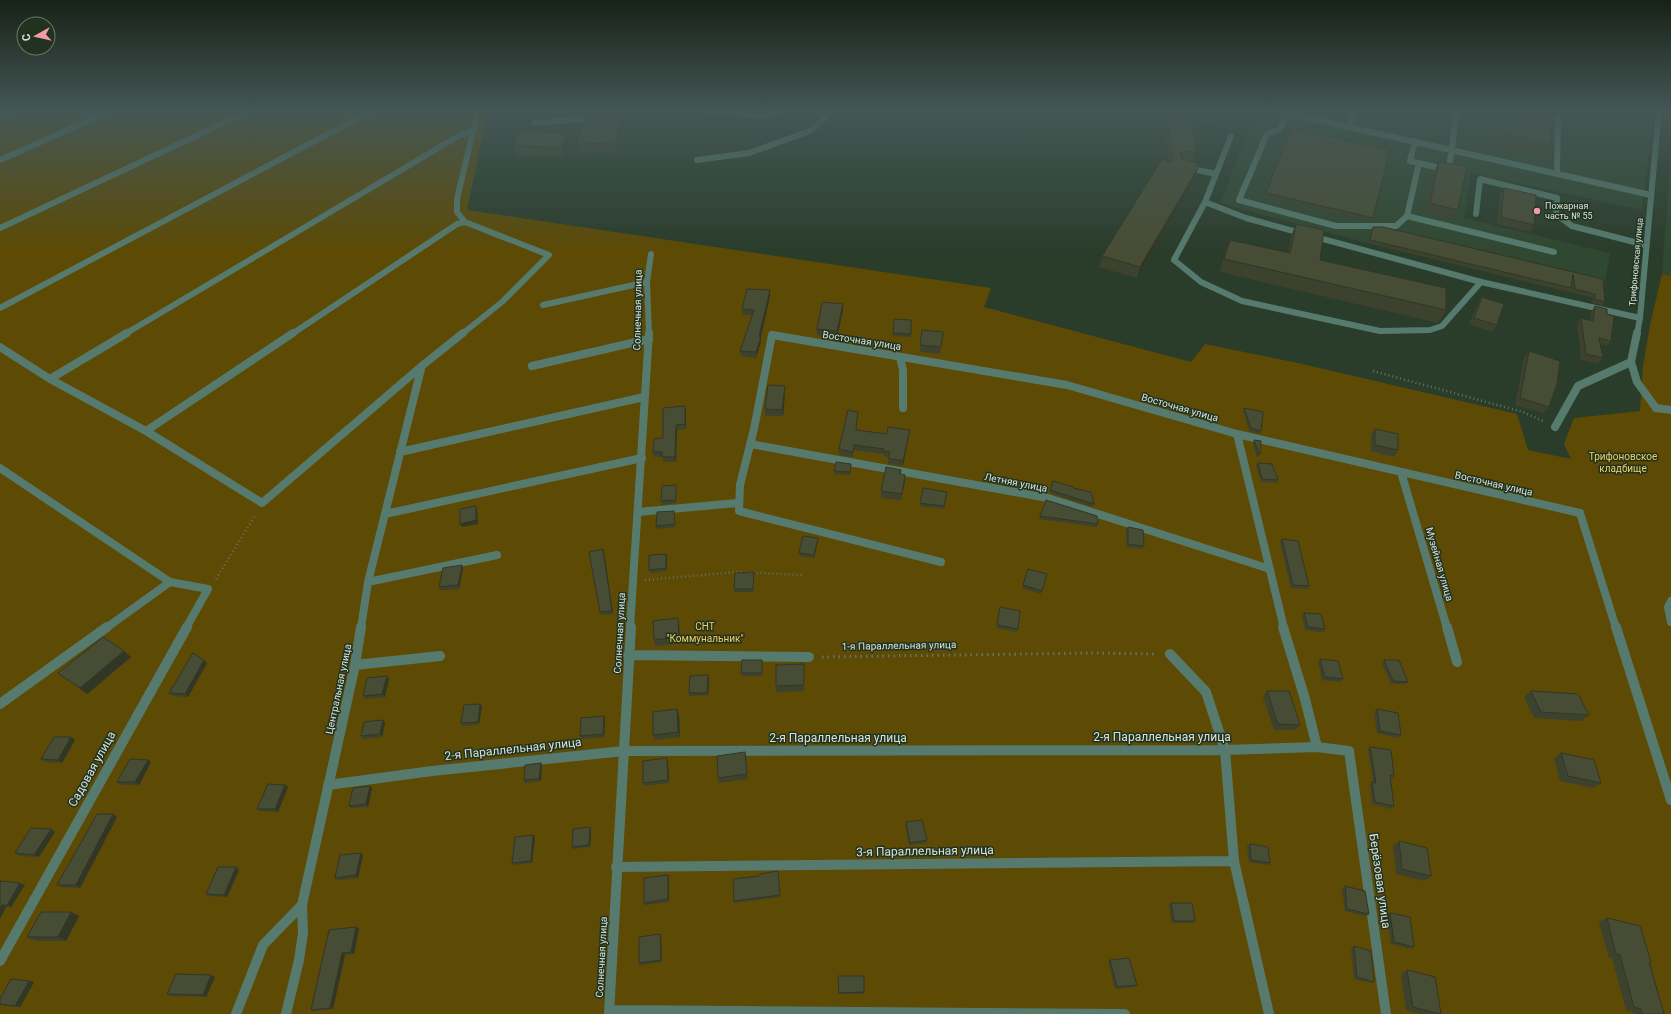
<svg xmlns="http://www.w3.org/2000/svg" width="1671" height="1014" font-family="Roboto,sans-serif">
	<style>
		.built { fill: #304831 }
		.green { fill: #5c4a05 }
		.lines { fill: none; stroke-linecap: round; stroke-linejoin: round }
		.path-far2 { stroke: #637364; stroke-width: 2; stroke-dasharray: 0.5 2; stroke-linecap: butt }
		.path-far1 { stroke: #637364; stroke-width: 2.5; stroke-dasharray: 1 3; stroke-linecap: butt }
		.path { stroke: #637364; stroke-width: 3; stroke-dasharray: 1.5 4; stroke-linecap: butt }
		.service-far2 { stroke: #567b6e; stroke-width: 6 }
		.service-far1 { stroke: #567b6e; stroke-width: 8 }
		.service { stroke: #567b6e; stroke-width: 10 }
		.minor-far2 { stroke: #567b6e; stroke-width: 6 }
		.minor-far1 { stroke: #567b6e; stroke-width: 8 }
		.minor { stroke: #567b6e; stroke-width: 10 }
		.wall { fill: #3d422e }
		.shaded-wall { fill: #323625 }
		.building { fill: #474d35; stroke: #323625 }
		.poi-dot { fill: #f49aa5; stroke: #213221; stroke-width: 1.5 }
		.labels { text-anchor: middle; stroke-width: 3; stroke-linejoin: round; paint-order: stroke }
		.far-poi-label { font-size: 9px; fill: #d8e3d8; stroke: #213221; text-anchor: start }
		.far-street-label { font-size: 9px; fill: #d8e3d8; stroke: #213221 }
		.street-label { font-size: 10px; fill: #d8e3d8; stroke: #213221 }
		.park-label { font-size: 10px; fill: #f0ce61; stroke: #213221 }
		.near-street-label { font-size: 12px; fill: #d8e3d8; stroke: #213221 }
	</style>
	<rect width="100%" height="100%" fill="#2a3d2b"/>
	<path class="built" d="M1197 110H1654L1642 210 1471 173 1464 218 1610 253 1602 300 1367 243 1220 203 1252 122Z
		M1671 152V276L1662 274Z"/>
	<path class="green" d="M0 110H488L467 210 991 288 984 307 1191 362 1205 344 1298 363 1517 414 1528 450 1571 459 1564 444 1574 418 1640 411 1643 366 1650 325 1662 274 1671 276V1014H0Z"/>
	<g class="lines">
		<path class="path-far2" d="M1625 110 1647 114"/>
		<path class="path-far1" d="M1373 371 1523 412 1545 422
			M216 579 256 514
			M645 580 737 572 804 575"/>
		<path class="path" d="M822 657 1093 653 1157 654"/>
		<path class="service-far2" d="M78 110 96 117
			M708 110 762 116 782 110
			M1273 110 1651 195
			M1287 112 1280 129 1267 134 1239 200 1336 226H1396L1407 216
			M0 116 16 110
			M534 123 595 118 603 110
			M1349 127 1355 110
			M1231 136 1205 202 1246 218 1481 282 1640 318
			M1415 141 1410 161 1448 170 1452 150 1456 110
			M0 160 113 110
			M697 160 749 153 810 131 830 113 829 110
			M1419 163 1407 216 1554 252
			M1188 168 1216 174
			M1557 173 1558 118
			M1205 202 1174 260 1201 282 1242 301 1380 331 1430 330 1442 326 1481 282
			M1476 214 1480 179 1557 198 1556 214 1572 226 1646 245
			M0 228 251 110
			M543 305 647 282
			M0 308 373 110
			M125 334 460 135 474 131
			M292 334 457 224 465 222 549 255 502 302 462 334
			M649 334 647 282 651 254"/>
		<path class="service-far1" d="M0 347 50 379 146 431
			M900 357 903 370V408
			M532 366 649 339
			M50 379 127 333
			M1656 408 1671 410
			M146 431 262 503 423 365 463 333
			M146 431 293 333
			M1237 434 1284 628
			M750 444 1048 498 1270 569
			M400 452 644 397
			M0 468 170 582 208 589 186 628
			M1401 472 1447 628
			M638 512 737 503
			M385 514 642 458
			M941 562 739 511 740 485 754 429 772 335 1067 385 1237 434 1580 513
			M368 582 497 555
			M1671 601 1668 607 1671 622
			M106 628 170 582
			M361 628 368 582 421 369
			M630 628 649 333"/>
		<path class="service" d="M1283 627 1305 699 1317 747
			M1447 627 1457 662
			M1170 654 1206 692 1225 750 1234 861 1269 1014
			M628 655 809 657
			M355 665 440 656
			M0 704 107 627
			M328 785 432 771 624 751 1225 750 1317 747 1349 751 1386 1014
			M616 867 1234 861
			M0 961 187 627
			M610 1010 1125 1014
			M236 1014 263 945 302 905
			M286 1014 299 960 303 933 302 905 355 665 361 627
			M609 1014 631 627"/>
		<path class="minor-far2" d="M465 222 457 212V199L478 110
			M1637 334 1640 318 1659 110"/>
		<path class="minor-far1" d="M1637 333 1631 362 1637 382 1656 408
			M1555 427 1578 386 1631 362
			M1580 513 1616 628"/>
		<path class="minor" d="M1616 627 1671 800"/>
	</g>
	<path class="wall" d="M1183 110H1222L1215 125 1193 120 1196 153 1193 162 1198 168 1194 179 1137 278 1099 267 1102 256 1168 161 1165 128 1168 117 1179 118Z
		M1321 110H1346L1343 115Z
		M1496 110H1611L1601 124 1562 116 1558 114 1555 115 1552 114 1551 144 1542 158 1492 148Z
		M622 114 623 123 617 153H579L577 144Z
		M1291 128 1373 218 1371 222 1265 196Z
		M570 142 564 157 516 156 513 146Z
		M1439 162 1458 210 1453 220 1425 213 1434 171Z
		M1504 188 1534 225 1530 232 1497 224 1500 194Z
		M1296 224 1320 260 1446 310 1438 323 1220 272 1225 252 1230 240 1288 253 1291 236Z
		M1373 227 1603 279 1605 302 1602 305 1592 303 1593 297 1573 293 1571 284V288L1568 292 1369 243 1371 230Z
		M770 296 761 337V342L756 358 741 356 740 351 752 315H742V309Z
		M1482 297 1497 325 1492 332 1469 324 1478 303Z
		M1595 306 1607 314 1611 341 1607 346 1600 344 1603 358 1598 364 1581 360 1577 323 1581 318 1590 320 1591 312Z
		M843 310 837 338 817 335V329Z
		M894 319 911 320V337L893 336Z
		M943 332 940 354 920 352V345Z
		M1529 351 1549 407 1543 413 1515 405 1524 358Z
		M785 392 783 416H765V409Z
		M1244 408 1261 431 1260 434 1249 431 1243 411Z
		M686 411V429L677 430 676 462H663V457H654L653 452 663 438Z
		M858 412 856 430 887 434 910 430 909 435 903 466 888 464V457L883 456V454L854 450 853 457 839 455V449Z
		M1375 429 1398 450 1394 457 1371 451V435Z
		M1254 440 1260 454 1258 457H1257L1253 443Z
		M1258 463 1278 480 1276 483 1261 482 1256 466Z
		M851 464 850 475 834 474V471Z
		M901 470V474L905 475 901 500 881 498V491Z
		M1053 481 1073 488 1094 504 1093 507 1050 493Z
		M676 488V503L662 505 661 501Z
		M923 488 947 492 944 509 920 506Z
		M674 511 675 527 657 529 656 526Z
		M1040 516 1098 524 1097 527 1039 519Z
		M1128 527 1144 546 1143 549 1127 547 1126 531Z
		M818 538V541L814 558 800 556 799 553Z
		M1282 539 1309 586 1307 589 1291 588 1280 542Z
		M603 549 604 552 613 614 601 615 600 612Z
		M667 557V571L650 573 649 570Z
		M463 568 459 589 440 590 439 587Z
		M1028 569 1047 574 1041 594 1022 588Z
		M754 576 753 592H734V589Z
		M999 610 1018 629 1017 632 997 628Z
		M1304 613 1325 629 1323 632 1305 630 1302 616Z
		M679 624 680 643 655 646 654 640Z
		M131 657 87 694 58 673Z
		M1320 659 1343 679 1340 682 1322 680 1318 662Z
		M762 660V676H742L741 673Z
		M1384 660 1408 682 1406 684H1391L1382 663Z
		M207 663 188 697 173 696 169 693Z
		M804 664V691L776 692V686Z
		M709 678 708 695 689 696V693Z
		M389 679 385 697 365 699 363 696Z
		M1267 691 1300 725 1296 730H1274L1263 697Z
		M1531 691 1589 715 1581 721 1534 718 1524 697Z
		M482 706 479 724 462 726 461 723Z
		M1377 709 1401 735 1398 738 1377 733 1374 712Z
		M679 715 680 737 655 740 653 735Z
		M604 716 605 719 604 737 581 739 580 736Z
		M385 723 382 737 363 739 361 736Z
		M71 737 75 740 62 763 45 762 41 759Z
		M1370 747 1394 776 1392 778H1390L1394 806 1391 809 1372 804 1370 785 1373 782 1368 749Z
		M745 752 748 779 719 783 718 778Z
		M1561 753 1601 783 1593 788 1560 781 1554 758Z
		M148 760 151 762 139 785H121L117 782Z
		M668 761 669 783 644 786 643 783Z
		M541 763 542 766 541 781 525 783 524 780Z
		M285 785 288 787 278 812 260 811 257 809Z
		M370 786 372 788 368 807 351 808 349 806Z
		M113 814 117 817 80 888 61 887 57 885Z
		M906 822 927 840 926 843 909 845 905 825Z
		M590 827 591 830 590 847 573 849 572 847Z
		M51 829 55 832 39 857 19 856 15 853Z
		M535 837 532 863 514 865 512 863Z
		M1399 841 1431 876 1424 881 1396 874 1393 846Z
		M1250 844 1270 863 1268 865 1249 862 1247 846Z
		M361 853 363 855 358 878 337 880 335 878Z
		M236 867 239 870 227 897 209 896 206 894Z
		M778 871 780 897 734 903V901L760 876Z
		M668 875 669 877V902L645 905 644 903Z
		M0 881 25 885 11 907H6L0 919Z
		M1345 886 1369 914 1366 916 1345 911 1342 888Z
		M1171 903 1195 921 1193 923H1172L1169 905Z
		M71 912 79 916 66 941H36L27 937Z
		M1390 913 1414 947 1411 949 1391 944 1387 915Z
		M1607 918 1651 962 1650 963 1664 1014H1633V1012L1626 1010 1612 958H1609L1599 922Z
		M356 927 359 929 354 954 345 955 333 1009 314 1011 311 1010Z
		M660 934 661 936 662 962 640 965 639 963Z
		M1354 946 1374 982 1371 983 1354 979 1351 948Z
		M1110 960 1137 985 1135 987 1115 989 1108 961Z
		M1407 970 1441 1014H1420L1406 1010 1401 974Z
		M838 976 864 992V994H839Z
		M215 977 206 997 171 996 167 994Z
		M29 981 34 982 20 1007 0 1005V999Z"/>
	<path class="shaded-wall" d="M1220 110H1222L1215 125 1218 114Z
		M1558 110H1561L1558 114 1555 115Z
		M622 114 623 123 617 153 615 143Z
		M568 133 570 142 564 157 562 147Z
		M1183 151 1180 162 1177 163 1181 152Z
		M1198 168 1194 179 1137 278 1140 267Z
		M770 290V296L761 337V342L756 358V352Z
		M843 304V310L837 338V331Z
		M785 386V392L783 416 782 410Z
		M685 406 686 411V429L685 424Z
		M676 425 677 430 676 462 675 457Z
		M910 430 909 435 903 466V461Z
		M905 475V481L901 500 902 494Z
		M476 506 477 509 478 524 462 527 460 524Z
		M818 538V541L814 558V555Z
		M603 549 604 552 613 614 612 611Z
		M666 554 667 557V571L666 568Z
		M462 565 463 568 459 589 458 585Z
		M678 618 679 624 680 643 679 637Z
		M124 651 131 657 87 694 80 688Z
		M204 660 207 663 188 697 185 694Z
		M708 675 709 678 708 695 707 693Z
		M387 676 389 679 385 697 382 694Z
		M480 704 482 706 479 724 478 722Z
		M677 709 679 715 680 737 678 732Z
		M604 716 605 719 604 737 603 734Z
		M383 720 385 723 382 737 380 734Z
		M71 737 75 740 62 763 58 760Z
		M667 758 668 761 669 783 668 780Z
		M148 760 151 762 139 785 135 782Z
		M541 763 542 766 541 781 539 779Z
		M285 785 288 787 278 812 275 809Z
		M370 786 372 788 368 807 366 804Z
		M113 814 117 817 80 888 76 885Z
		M590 827 591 830 590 847 589 845Z
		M51 829 55 832 39 857 34 855Z
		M533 835 535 837 532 863 531 861Z
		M361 853 363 855 358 878 356 875Z
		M236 867 239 870 227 897 224 895Z
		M668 875 669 877V902L668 899Z
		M20 883 25 885 11 907 7 905Z
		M2 905 6 907 0 919V908Z
		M71 912 79 916 66 941 58 937Z
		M356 927 359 929 354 954 351 952Z
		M660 934 661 936 662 962 661 960Z
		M342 953 345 955 333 1009 330 1008Z
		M211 975 215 977 206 997 203 995Z
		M29 981 34 982 20 1007 15 1006Z"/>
	<path class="building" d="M1183 110H1191L1196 153 1183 151 1181 152 1180 156 1183 159 1197 163 1198 168 1140 267 1102 256 1162 159 1172 162 1168 117 1179 118Z
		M1196 110H1220L1218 114Z
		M1502 110H1552L1551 144 1500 133Z
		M622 114 615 143 577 144 586 115Z
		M1291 128 1390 150 1373 218 1266 193Z
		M520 132 568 133 562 147 513 146Z
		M1439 162 1467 166 1458 210 1430 203Z
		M1504 188 1536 195 1534 225 1501 217Z
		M1296 224 1324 230 1320 260 1446 288V310L1224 259 1230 240 1290 253Z
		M1373 227H1383L1603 279 1605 302 1595 299V294L1575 289 1573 274 1571 288 1370 240Z
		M747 289 770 290 759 336 761 337 756 352 740 351 754 310 742 309Z
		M1482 297 1504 304 1497 325 1474 318Z
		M822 302 843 304 837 331 817 329Z
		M1595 306 1607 309V314L1614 316 1611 341 1599 338 1603 358 1586 354 1581 318 1593 321Z
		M894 319 911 320V334L893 333Z
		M922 330 943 332 941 347 920 345Z
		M1529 351 1560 361 1557 384 1549 407 1520 398Z
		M768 385 785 386 782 410 765 409Z
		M685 406V424L676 425 675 457H662V452H653L654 439 663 438V408Z
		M1244 408 1263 412 1261 431 1251 428Z
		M848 410 858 412 856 430 887 434 888 427 910 430 903 461 888 458 890 452 883 451 884 449 854 445 853 452 839 449Z
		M1375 429 1398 434V450L1375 445Z
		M1254 440 1261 441 1260 454H1259Z
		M836 462 851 464 850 472 834 471Z
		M1258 463 1272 464 1278 480 1262 479Z
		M886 467 901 470 900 474 905 475 902 494 881 491Z
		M1053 481 1073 487V488L1091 492 1094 504 1050 490Z
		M676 485V500L661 501 662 486Z
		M923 488 947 492 944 506 920 503Z
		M1046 500 1097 516 1098 524 1040 516Z
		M476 506V520L460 524V509Z
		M674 511 675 524 656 526 657 512Z
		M1128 527 1143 530 1144 546 1128 544Z
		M803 536 818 538 814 555 799 553Z
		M1282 539 1298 541 1309 586 1293 585Z
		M603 549 612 611 600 612 589 552Z
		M666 554V568L649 570V555Z
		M462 565 458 585 439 587 443 568Z
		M1028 569 1047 574 1042 591 1023 585Z
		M754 572 753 589H734L735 573Z
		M1000 607 1020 611 1018 629 997 625Z
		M1304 613 1321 614 1325 629 1308 627Z
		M678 618 679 637 654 640 653 621Z
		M103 637 124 651 80 688 58 673Z
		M193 653 204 660 185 694 169 693Z
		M1320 659 1338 661 1343 679 1325 677Z
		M742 660H762V673H741Z
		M1384 660H1399L1408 682 1393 681Z
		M804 664V685L776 686V665Z
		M708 675 707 693H689L690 676Z
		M387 676 382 694 363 696 367 678Z
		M1267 691H1289L1300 725 1278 724Z
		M1531 691 1578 694 1589 715 1541 712Z
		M480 704 478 722 461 723 464 705Z
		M677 709 678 732 653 735V712Z
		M1377 709 1398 713 1401 735 1380 731Z
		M604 716 603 734 580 736 581 718Z
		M383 720 380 734 361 736 364 722Z
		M54 737H71L58 760 41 759Z
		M1370 747 1391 750 1394 776 1390 775 1394 806 1375 802 1372 782 1376 783Z
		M745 752 747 774 718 778 717 756Z
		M1561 753 1594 760 1601 783 1568 776Z
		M667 758 668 780 643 783V761Z
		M130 759 148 760 135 782H117Z
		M541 763 539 779 524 780 525 765Z
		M268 784 285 785 275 809H257Z
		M370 786 366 804 349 806 353 788Z
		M97 814H113L76 885H57Z
		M922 820 927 840 910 843 906 822Z
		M590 827 589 845 572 847 573 829Z
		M31 828 51 829 34 855 15 853Z
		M533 835 531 861 512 863 515 837Z
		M1399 841 1427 848 1431 876 1402 869Z
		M1250 844 1268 847 1270 863 1251 860Z
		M361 853 356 875 335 878 340 855Z
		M218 867H236L224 895 206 894Z
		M778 871 780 895 734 901 733 879 760 876V874Z
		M668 875V899L644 903V878Z
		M0 881 20 883 7 905H2L0 908Z
		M1345 886 1365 891 1369 914 1347 909Z
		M1171 903H1192L1195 921H1174Z
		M41 912H71L58 937H27Z
		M1390 913 1410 917 1414 947 1394 942Z
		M1607 918 1640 926 1651 962H1649L1664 1014H1642L1641 1009 1634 1007 1620 955 1616 954Z
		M356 927 351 952 342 953 330 1008 311 1010 329 930Z
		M660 934 661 960 639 963V937Z
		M1354 946 1371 951 1374 982 1357 977Z
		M1129 958 1137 985 1117 987 1110 960Z
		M1407 970 1435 977 1441 1014 1413 1007Z
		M176 974 211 975 203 995 167 994Z
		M838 976H864V992L839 993Z
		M11 979 29 981 15 1006 0 1004V999Z"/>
	<linearGradient id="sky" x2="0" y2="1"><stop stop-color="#172218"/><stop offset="0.44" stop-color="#445755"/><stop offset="1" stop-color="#445755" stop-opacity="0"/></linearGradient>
	<rect width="1671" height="251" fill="url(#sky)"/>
	<circle class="poi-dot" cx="1537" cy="211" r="4"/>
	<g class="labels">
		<g class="far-poi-label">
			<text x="1545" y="209">Пожарная<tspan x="1545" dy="10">часть № 55</tspan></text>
		</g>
		<g class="far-street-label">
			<text transform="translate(1636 262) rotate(-85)" y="3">Трифоновская улица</text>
		</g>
		<g class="street-label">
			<text transform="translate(637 310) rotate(-89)" y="4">Солнечная улица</text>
			<text transform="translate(862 340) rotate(9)" y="4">Восточная улица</text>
			<text transform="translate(1180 407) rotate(16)" y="4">Восточная улица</text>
			<text transform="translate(1016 482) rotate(11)" y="4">Летняя улица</text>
			<text transform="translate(1494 483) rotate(13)" y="4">Восточная улица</text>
			<text transform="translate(1440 564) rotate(74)" y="4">Музейная улица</text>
			<text transform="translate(619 633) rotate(-87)" y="4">Солнечная улица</text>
			<text transform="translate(899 645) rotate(-1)" y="4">1-я Параллельная улица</text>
			<text transform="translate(338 689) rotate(-78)" y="4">Центральная улица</text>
			<text transform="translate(601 957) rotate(-87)" y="4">Солнечная улица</text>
		</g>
		<g class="park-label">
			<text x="1623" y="460">Трифоновское<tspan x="1623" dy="12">кладбище</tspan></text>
			<text x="705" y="630">СНТ<tspan x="705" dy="12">"Коммунальник"</tspan></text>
		</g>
		<g class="near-street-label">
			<text x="1162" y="741">2-я Параллельная улица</text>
			<text x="838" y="742">2-я Параллельная улица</text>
			<text transform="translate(513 749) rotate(-6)" y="4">2-я Параллельная улица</text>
			<text transform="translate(92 769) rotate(-61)" y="4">Садовая улица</text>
			<text transform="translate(925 851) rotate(-1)" y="4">3-я Параллельная улица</text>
			<text transform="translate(1380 881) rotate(82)" y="4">Берёзовая улица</text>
		</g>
	</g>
	<g transform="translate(36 36) rotate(262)"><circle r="19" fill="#213221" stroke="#6a796a"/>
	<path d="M0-3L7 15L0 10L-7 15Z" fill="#f49aa5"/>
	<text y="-6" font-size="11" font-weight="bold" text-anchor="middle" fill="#d8e3d8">С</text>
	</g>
</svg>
